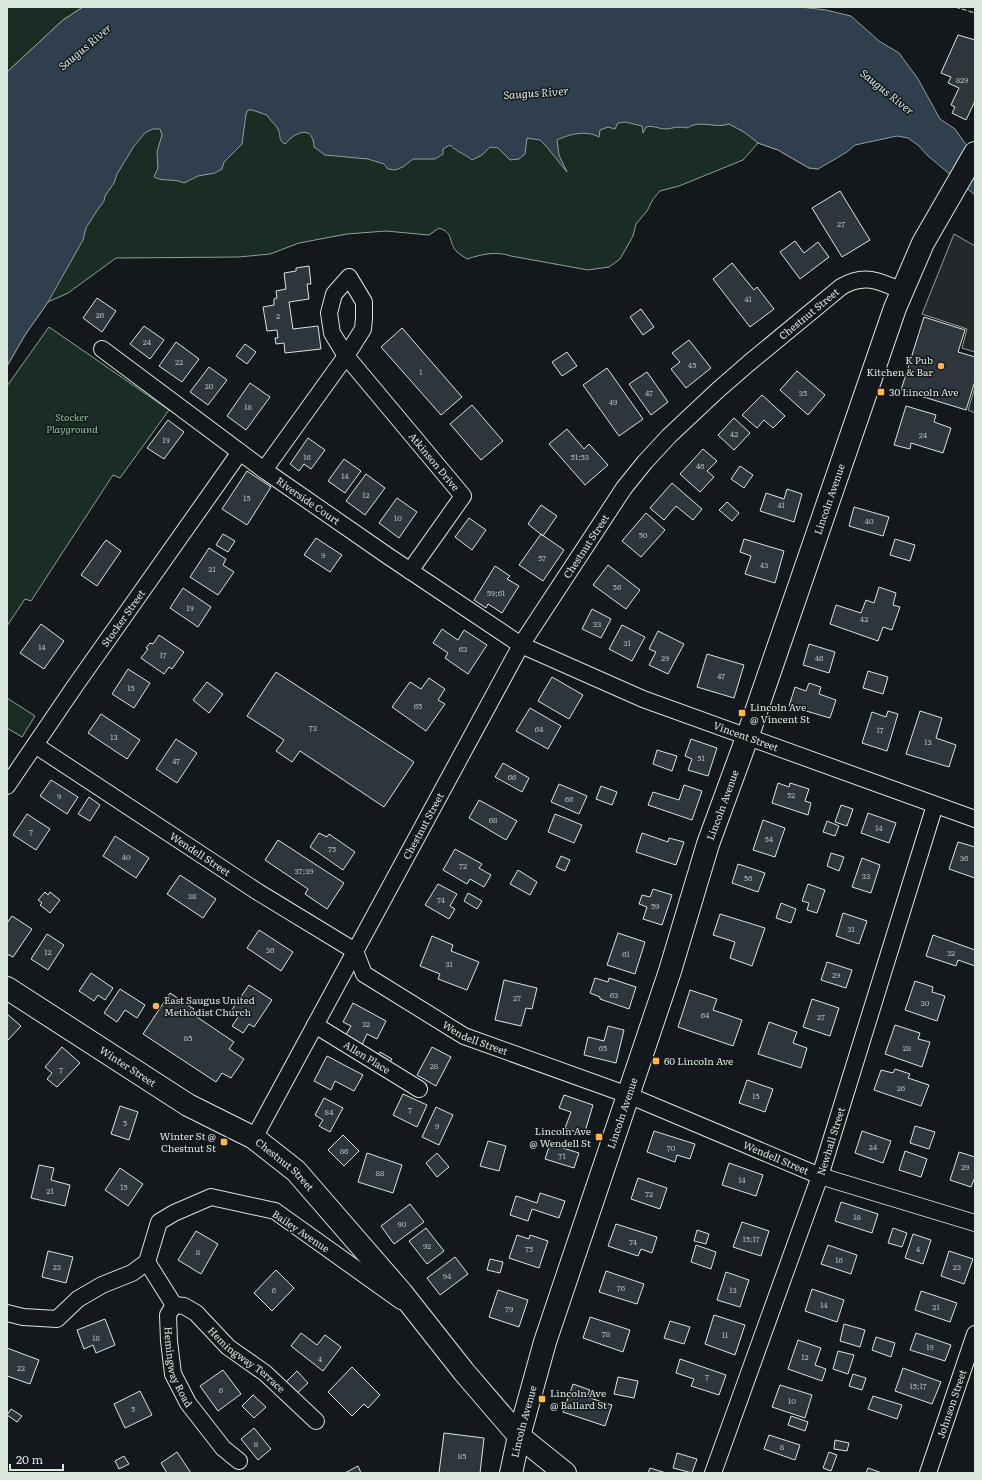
<svg xmlns="http://www.w3.org/2000/svg" width="982" height="1480" font-family="Literata,serif">
	<style>
		.green { fill: #1a2d24; stroke: #939e99 }
		.parking { fill: #24282b; stroke: #939e99 }
		.water { fill: #2f3f4d; stroke: #939e99 }
		.building { fill: #2c363c; stroke: #d8e6dc }
		.lines { fill: none; stroke-linecap: round; stroke-linejoin: round }
		.street-casing { stroke: #d8e6dc; stroke-width: 18 }
		.secondary-casing { stroke: #d8e6dc; stroke-width: 24 }
		.primary-casing { stroke: #d8e6dc; stroke-width: 24 }
		.street { stroke: #14181c; stroke-width: 16 }
		.secondary { stroke: #14181c; stroke-width: 22 }
		.primary { stroke: #14181c; stroke-width: 22 }
		.fence { stroke: #d8e6dc; stroke-width: 1; stroke-dasharray: 5 2; stroke-linecap: butt }
		.poi-dot { fill: #ffb74d; stroke: #14181c; stroke-width: 1.5 }
		.labels { text-anchor: middle; stroke-width: 3; stroke-linejoin: round; paint-order: stroke }
		.number-label { font-size: 8px; fill: #adbab4 }
		.street-label { font-size: 10px; fill: #d8e6dc; stroke: #14181c }
		.poi-label { font-size: 10px; fill: #d8e6dc; stroke: #14181c; text-anchor: start }
		.park-label { font-size: 10px; font-style: italic; fill: #8ac095; stroke: #14181c }
		.water-label { font-size: 11px; font-style: italic; fill: #d8e6dc; stroke: #14181c }
	</style>
	<rect width="100%" height="100%" fill="#14181c"/>
	<path class="green" d="M7 7H83L63 20 7 72Z
		M683 101 819 163 818 169 809 168 778 150 758 143 743 160 679 186 660 191 653 199 647 211 636 224 633 236 620 259 609 267 588 270 511 256C495 251 483 254 467 259 463 256 459 254 456 251 448 241 454 233 439 228L429 235 386 231 347 234 299 243 270 254 239 257 116 258 68 293 48 302 25 335 7 366 97 106Z
		M49 327 169 410 120 478 113 475 31 601 25 599 7 626V386Z
		M7 698 35 716 22 737 7 728Z"/>
	<path class="parking" d="M954 234 975 246V352L962 348 967 329 922 314Z
		M975 387V413L968 410Z"/>
	<path class="water" d="M83 7H800L826 10 851 16 879 41 899 53 918 79 940 119 955 129 964 142 975 155V195L928 156 918 145 908 138 897 136 855 145 847 152 818 169 809 168 778 150 758 143 744 132 729 124C715 129 700 119 687 128 679 126 674 128 666 129 659 129 653 125 646 127L643 133 642 126 625 122 618 123 615 129 608 127 600 130 599 137C587 130 569 134 557 140L559 155 567 172 546 146 540 140 527 138 525 154 519 159 510 160 498 148 490 147 482 155 472 160C465 154 457 152 450 145L443 149V154L435 159H413L403 167 395 170 388 169 384 164 368 159 325 155 314 147C313 124 295 132 285 144 278 141 281 135 278 129 275 123 270 121 267 115L252 110H248L246 114 242 144 224 162 222 169 215 173 198 176 184 183C173 178 163 182 154 177L158 168 157 152 162 135 160 129H153L146 132 134 146 117 174 114 183 105 196 104 201 96 212 86 228 83 240 48 302 25 335 7 366V72L63 20Z"/>
	<path class="building" d="M958 35 975 40V101L966 120 952 113 955 107 951 105 959 88 948 83 951 77 941 73Z
		M840 191 870 240 842 257 812 208Z
		M795 241 804 253 818 242 829 257 800 279 780 252Z
		M732 263 754 290 757 287 774 309 750 327 713 279Z
		M309 266 311 284H307L309 299 289 302 293 329 318 326 321 349 285 353 284 343 276 344 275 338H278L277 330 267 331 263 307 274 305V299L277 298 276 291 286 289 284 273 296 271V268Z
		M97 298 116 311 102 332 83 318Z
		M641 309 654 327 643 335 630 317Z
		M924 317 965 330 958 352 975 357V381L966 410 901 390Z
		M144 326 164 340 150 359 130 344Z
		M402 328 462 397 441 415 381 347Z
		M689 340 711 368 686 388 671 369 680 362 672 353Z
		M176 342 199 359 182 382 159 366Z
		M245 344 256 352 247 364 236 356Z
		M567 352 577 366 562 376 552 362Z
		M209 367 227 380 208 405 190 392Z
		M607 368 643 419 619 436 583 385Z
		M797 371 825 395 808 415 780 390Z
		M647 372 668 402 651 415 629 384Z
		M250 383 270 397 246 430 227 416Z
		M762 395 785 416 773 428 764 420 757 428 742 415Z
		M472 405 503 441 481 460 450 424Z
		M906 406 936 415 934 422 951 428 943 453 911 443 910 449 894 445Z
		M734 418 750 433 734 450 718 435Z
		M168 420 184 432 164 459 147 448Z
		M567 429 584 449 589 444 608 465 585 485 549 444Z
		M308 438 325 450 311 469 304 464 299 471 290 464Z
		M703 449 717 461 707 471 714 477 700 492 680 474Z
		M344 459 361 471 345 493 328 481Z
		M740 466 753 475 744 488 731 479Z
		M247 471 271 487 247 525 222 509Z
		M366 474 385 488 365 515 346 501Z
		M672 483 702 509 693 520 676 506 664 520 650 508Z
		M787 489 802 494 794 522 760 511 766 493 784 499Z
		M397 498 417 512 399 538 379 523Z
		M727 502 739 513 732 521 719 510Z
		M541 505 557 516 543 536 528 524Z
		M854 507 889 517 883 536 849 526Z
		M646 513 665 530 641 557 622 541Z
		M469 518 486 530 472 550 455 537Z
		M223 534 235 541 228 552 216 545Z
		M541 534 564 550 543 581 519 565Z
		M316 538 342 555 330 572 304 555Z
		M744 539 784 551 775 583 745 574 751 556 740 552Z
		M895 539 915 545 910 561 890 555Z
		M106 540 121 551 97 586 81 575Z
		M209 548 226 559 223 565 234 572 218 595 190 577Z
		M608 565 640 590 626 609 593 585Z
		M495 566 510 576 507 579 519 586 502 613 488 604 486 608 474 600Z
		M879 587 896 593 893 605 900 607 892 630 883 627 878 641 830 624 836 605 861 613 866 600 874 603Z
		M183 588 211 607 198 627 170 608Z
		M592 609 611 619 601 638 582 629Z
		M41 624 64 641 44 669 20 653Z
		M622 625 645 637 632 661 609 649Z
		M442 629 458 640 464 630 487 645 468 674 445 658 448 653 433 643Z
		M658 631 684 644 668 674 649 665 656 652 649 649Z
		M159 635 184 652 172 669 169 667 164 674 141 658 148 649 146 648 150 643 153 644Z
		M809 644 835 652 829 673 803 665Z
		M707 654 744 665 734 698 697 687Z
		M128 669 150 683 134 708 112 694Z
		M868 671 888 677 883 694 863 688Z
		M276 672 414 762 384 807 300 751 292 762 276 751 284 740 247 716Z
		M552 677 583 695 569 719 538 701Z
		M429 678 445 689 438 700 445 704 426 731 392 707 410 682 421 689Z
		M207 682 223 694 209 713 193 700Z
		M809 683 821 687 819 694 836 700 830 718 789 706 795 687 806 691Z
		M530 708 561 726 548 749 516 731Z
		M888 711 898 714 887 751 862 743 872 712 886 717Z
		M920 711 942 718 936 738 956 745 949 767 906 754Z
		M101 714 140 740 127 759 88 733Z
		M176 739 197 753 177 783 156 769Z
		M691 739 717 748 708 776 688 770 692 759 685 756Z
		M657 750 677 756 672 771 653 764Z
		M503 763 529 778 522 792 495 777Z
		M51 780 78 797 67 814 40 796Z
		M778 783 789 787 790 783 809 789 805 801 811 803 808 815 772 803Z
		M559 784 587 796 579 814 551 802Z
		M684 785 702 791 692 820 648 805 653 792 679 800Z
		M601 786 617 792 612 805 596 799Z
		M89 797 100 805 90 821 78 814Z
		M479 800 517 821 506 840 469 818Z
		M841 805 853 809 847 826 835 822Z
		M868 813 896 823 889 843 861 833Z
		M27 814 50 829 36 850 13 835Z
		M555 814 582 825 574 843 548 832Z
		M763 820 785 828 775 857 753 850Z
		M827 821 839 826 835 836 823 832Z
		M319 833 327 837 329 834 355 852 343 870 310 847Z
		M642 833 668 842 669 838 684 842 676 865 636 852Z
		M115 836 149 858 136 878 103 856Z
		M278 840 344 883 327 909 305 894 308 889 265 860Z
		M958 842 975 847V878L949 869Z
		M455 849 482 864 479 868 491 875 484 887 470 879 467 884 443 870Z
		M831 853 844 857 839 871 827 866Z
		M561 856 570 860 565 871 556 867Z
		M862 858 880 865 871 893 852 887Z
		M738 864 765 873 758 892 732 883Z
		M518 870 537 882 530 895 510 884Z
		M180 875 216 899 203 918 167 894Z
		M438 884 457 894 450 906 455 909 449 919 425 905Z
		M808 884 825 890 817 913 807 910 809 903 802 901Z
		M653 889 672 895 662 925 643 919 647 907 639 904 642 895 650 897Z
		M45 892 48 895 50 892 60 900 50 913 40 905 42 903 38 900Z
		M468 893 482 901 477 909 464 901Z
		M781 903 796 909 791 923 776 918Z
		M843 913 867 921 859 944 836 936Z
		M720 914 765 928 752 966 730 958 735 942 713 935Z
		M12 916 32 929 13 957 7 954V923Z
		M259 930 293 952 281 971 247 948Z
		M618 933 645 942 635 974 607 965Z
		M47 934 64 945 48 970 31 959Z
		M933 935 975 950V966L958 960 956 966 926 956Z
		M432 936 453 945 451 951 479 962 467 990 438 979 440 974 420 966Z
		M827 962 852 970 846 988 821 980Z
		M91 973 113 988 105 1000 98 995 94 1001 79 991Z
		M595 978 608 982 609 978 636 987 629 1009 600 999V997L590 993Z
		M504 980 537 988 532 1009 526 1008 521 1026 495 1020Z
		M915 981 933 987 932 992 945 996 937 1021 905 1010Z
		M249 985 272 1000 254 1027 249 1024 243 1033 232 1026 239 1016 231 1011Z
		M120 989 145 1005 137 1018 125 1010 117 1022 104 1013Z
		M690 990 717 999 713 1010 742 1020 733 1046 678 1027Z
		M170 993 194 1009 191 1013 234 1042 229 1049 244 1059 231 1078 222 1073 216 1082 143 1034Z
		M812 999 839 1008 830 1036 803 1027Z
		M353 1003 386 1021 377 1039 367 1034 361 1047 344 1038 351 1026 343 1022Z
		M7 1014 21 1026 7 1041Z
		M769 1022 797 1032 793 1043 807 1048 801 1068 758 1054Z
		M895 1025 920 1033 918 1039 930 1042 922 1067 885 1054Z
		M608 1026 624 1030 616 1063 584 1055 588 1037 604 1041Z
		M62 1047 80 1063 57 1087 47 1079 52 1073 45 1067Z
		M432 1047 451 1057 436 1086 417 1075Z
		M380 1052 392 1059 387 1067 375 1060Z
		M327 1056 363 1075 354 1091 335 1081 331 1090 314 1081Z
		M895 1069 910 1074 908 1078 929 1085 921 1106 874 1090 881 1070 893 1073Z
		M747 1080 773 1089 765 1112 739 1103Z
		M403 1094 427 1105 417 1127 393 1115Z
		M564 1095 593 1105 584 1135 565 1128 571 1112 559 1108Z
		M324 1098 343 1108 330 1132 319 1126 323 1120 315 1115Z
		M120 1106 138 1112 129 1140 111 1134Z
		M436 1107 453 1115 439 1145 422 1137Z
		M915 1126 935 1132 929 1149 910 1143Z
		M654 1131 695 1144 690 1159 677 1155 675 1162 647 1152Z
		M862 1131 891 1141 883 1163 855 1153Z
		M343 1135 359 1151 344 1166 328 1150Z
		M488 1141 506 1146 499 1171 480 1166Z
		M550 1144 579 1153 574 1168 545 1159Z
		M905 1151 927 1159 921 1177 899 1170Z
		M959 1152 975 1157V1177L971 1187 950 1180Z
		M367 1153 402 1165 393 1193 358 1182Z
		M437 1153 449 1167 437 1177 426 1163Z
		M729 1163 763 1175 756 1196 722 1185Z
		M39 1165 54 1168 51 1180 70 1185 65 1206 31 1198Z
		M120 1168 143 1184 128 1206 105 1190Z
		M638 1178 667 1188 660 1209 631 1199Z
		M540 1193 565 1201 559 1218 532 1209 528 1221 510 1215 516 1196 537 1203Z
		M841 1202 878 1214 872 1233 835 1221Z
		M410 1204 424 1222 394 1244 381 1226Z
		M742 1222 769 1231 761 1256 733 1247Z
		M616 1224 657 1237 652 1253 641 1249 638 1256 608 1246Z
		M426 1228 444 1251 427 1264 409 1241Z
		M893 1228 907 1233 902 1247 888 1243Z
		M697 1230 709 1234 706 1244 694 1241Z
		M196 1231 218 1244 201 1274 178 1260Z
		M913 1234 931 1240 923 1264 905 1258Z
		M517 1235 529 1239 530 1235 548 1241 539 1268 509 1258Z
		M696 1245 716 1252 711 1269 691 1262Z
		M828 1245 857 1255 851 1274 821 1264Z
		M48 1251 73 1257 66 1283 42 1277Z
		M949 1251 973 1259 964 1284 941 1276Z
		M455 1257 468 1274 440 1295 427 1278Z
		M490 1259 503 1262 500 1273 487 1270Z
		M276 1270 294 1288 272 1311 254 1293Z
		M606 1271 644 1284 637 1304 599 1292Z
		M726 1272 749 1280 740 1307 717 1300Z
		M812 1289 844 1300 837 1322 805 1311Z
		M498 1290 528 1300 519 1327 489 1317Z
		M921 1291 957 1303 950 1322 915 1310Z
		M714 1315 745 1325 735 1355 705 1344Z
		M590 1317 630 1330 623 1352 583 1338Z
		M105 1319 115 1345 96 1353 93 1345 84 1349 77 1330Z
		M670 1321 690 1327 684 1344 664 1338Z
		M844 1324 865 1330 860 1347 840 1341Z
		M301 1333 317 1345 325 1335 341 1347 323 1371 291 1346Z
		M916 1333 951 1345 945 1361 910 1350Z
		M876 1337 895 1343 891 1357 872 1350Z
		M798 1340 821 1348 815 1365 826 1369 822 1381 788 1369Z
		M7 1348 39 1360 30 1384 7 1376Z
		M838 1351 854 1355 848 1374 833 1369Z
		M680 1359 726 1375 719 1395 691 1386 694 1379 676 1373Z
		M352 1367 380 1395 368 1408 364 1404 352 1416 328 1392Z
		M903 1368 941 1382 932 1404 895 1391Z
		M223 1370 241 1394 218 1411 200 1386Z
		M297 1371 308 1383 293 1397 283 1385Z
		M853 1374 866 1378 862 1390 849 1386Z
		M618 1377 638 1381 634 1398 614 1394Z
		M573 1384 590 1390 587 1397 612 1405 605 1426 563 1412Z
		M780 1385 812 1395 805 1418 772 1407Z
		M140 1391 152 1415 125 1428 114 1404Z
		M253 1395 266 1407 254 1418 242 1406Z
		M873 1396 902 1405 897 1419 868 1409Z
		M11 1409 22 1416 17 1422 7 1415Z
		M791 1416 808 1422 805 1431 788 1425Z
		M254 1428 271 1449 258 1460 241 1439Z
		M444 1433 484 1438 480 1473H439Z
		M769 1435 800 1445 795 1460 764 1449Z
		M835 1440 849 1443 847 1451 834 1449Z
		M177 1452 191 1473H167L161 1463Z
		M829 1452 837 1455 831 1471 823 1468Z
		M677 1453 697 1459 692 1473 673 1468Z
		M124 1456 129 1464 119 1469 115 1461Z
		M358 1466 361 1473H345Z
		M650 1468 666 1473H648Z
		M868 1468 882 1473H866Z"/>
	<g class="lines">
		<defs>
			<g id="street">
				<path d="M349 277 364 302V318L363 329 346 356 332 333 329 313 334 294Z"/>
				<path id="s1" d="M102 349 264 470 388 556 521 645 643 699 975 819"/>
				<path id="s2" d="M264 470 346 356 463 496 410 571"/>
				<path id="s3" d="M35 745 258 892 355 951 364 974 464 1036 628 1095 820 1176 975 1223"/>
				<path id="s4" d="M7 786 75 686 240 452"/>
				<path id="s5" d="M315 1025 419 1089"/>
				<path id="s6" d="M254 1138 521 645 624 488 645 462 669 436 718 390 749 363 841 287C864 273 880 281 902 291"/>
				<path id="s7" d="M147 1262 174 1305 168 1315 169 1341 173 1374 188 1403 223 1448 239 1461"/>
				<path id="s8" d="M174 1305 184 1306 196 1313 228 1347 265 1373 316 1421"/>
				<path d="M7 1313 23 1317 57 1319 78 1299 102 1285 132 1273 147 1262 159 1222 174 1213 211 1197 275 1211 401 1301"/>
				<path id="s9" d="M713 1473 820 1176 935 805"/>
				<path id="s10" d="M928 1473 975 1334"/>
			</g>
			<g id="secondary">
				<path id="s11" d="M511 1473 519 1436 545 1342 670 971 708 844 748 735 895 308 923 243 975 153"/>
			</g>
			<g id="primary">
				<path id="s12" d="M7 988 188 1105 254 1138 296 1171 401 1292 464 1372 519 1436 565 1473"/>
			</g>
		</defs>
		<use href="#street" class="street-casing"/>
		<use href="#secondary" class="secondary-casing"/>
		<use href="#primary" class="primary-casing"/>
		<use href="#street" class="street"/>
		<use href="#secondary" class="secondary"/>
		<use href="#primary" class="primary"/>
		<path class="fence" d="M955 7 975 13"/>
	</g>
	<g class="poi-dot">
		<circle cx="941" cy="366" r="4"/>
		<rect x="877" y="388" width="8" height="8" rx="2"/>
		<rect x="738" y="709" width="8" height="8" rx="2"/>
		<circle cx="156" cy="1006" r="4"/>
		<rect x="652" y="1057" width="8" height="8" rx="2"/>
		<rect x="595" y="1133" width="8" height="8" rx="2"/>
		<rect x="220" y="1138" width="8" height="8" rx="2"/>
		<rect x="538" y="1395" width="8" height="8" rx="2"/>
	</g>
	<g class="labels">
		<g class="number-label">
			<text x="962" y="83">829</text>
			<text x="841" y="227">27</text>
			<text x="748" y="302">41</text>
			<text x="100" y="318">26</text>
			<text x="278" y="319">2</text>
			<text x="147" y="345">24</text>
			<text x="179" y="365">22</text>
			<text x="692" y="368">45</text>
			<text x="421" y="375">1</text>
			<text x="209" y="389">20</text>
			<text x="649" y="396">47</text>
			<text x="803" y="396">35</text>
			<text x="613" y="405">49</text>
			<text x="248" y="410">18</text>
			<text x="734" y="437">42</text>
			<text x="923" y="438">24</text>
			<text x="166" y="443">19</text>
			<text x="307" y="460">16</text>
			<text x="580" y="460">51;53</text>
			<text x="700" y="469">46</text>
			<text x="345" y="479">14</text>
			<text x="366" y="498">12</text>
			<text x="247" y="501">15</text>
			<text x="781" y="508">41</text>
			<text x="398" y="521">10</text>
			<text x="869" y="524">40</text>
			<text x="643" y="538">50</text>
			<text x="323" y="558">9</text>
			<text x="542" y="561">57</text>
			<text x="764" y="568">43</text>
			<text x="212" y="572">21</text>
			<text x="617" y="590">56</text>
			<text x="496" y="596">59;61</text>
			<text x="190" y="611">19</text>
			<text x="864" y="622">42</text>
			<text x="597" y="627">33</text>
			<text x="627" y="646">31</text>
			<text x="42" y="650">14</text>
			<text x="463" y="652">63</text>
			<text x="163" y="658">17</text>
			<text x="665" y="661">29</text>
			<text x="819" y="661">46</text>
			<text x="721" y="679">47</text>
			<text x="131" y="691">15</text>
			<text x="418" y="709">65</text>
			<text x="313" y="731">73</text>
			<text x="539" y="732">64</text>
			<text x="880" y="733">17</text>
			<text x="114" y="740">13</text>
			<text x="928" y="745">13</text>
			<text x="701" y="761">51</text>
			<text x="176" y="764">47</text>
			<text x="512" y="780">66</text>
			<text x="791" y="798">52</text>
			<text x="59" y="799">9</text>
			<text x="569" y="802">66</text>
			<text x="493" y="823">68</text>
			<text x="879" y="831">14</text>
			<text x="31" y="835">7</text>
			<text x="769" y="842">54</text>
			<text x="332" y="852">75</text>
			<text x="126" y="860">40</text>
			<text x="964" y="861">36</text>
			<text x="463" y="869">72</text>
			<text x="304" y="874">37;39</text>
			<text x="866" y="879">33</text>
			<text x="748" y="881">56</text>
			<text x="192" y="899">38</text>
			<text x="441" y="903">74</text>
			<text x="655" y="909">59</text>
			<text x="851" y="932">31</text>
			<text x="270" y="953">36</text>
			<text x="48" y="955">12</text>
			<text x="951" y="956">32</text>
			<text x="626" y="957">61</text>
			<text x="449" y="967">31</text>
			<text x="836" y="978">29</text>
			<text x="614" y="998">63</text>
			<text x="517" y="1001">27</text>
			<text x="925" y="1006">30</text>
			<text x="705" y="1018">64</text>
			<text x="821" y="1020">27</text>
			<text x="366" y="1027">32</text>
			<text x="188" y="1041">85</text>
			<text x="603" y="1051">65</text>
			<text x="907" y="1051">28</text>
			<text x="434" y="1069">28</text>
			<text x="61" y="1073">7</text>
			<text x="901" y="1091">26</text>
			<text x="756" y="1099">15</text>
			<text x="410" y="1113">7</text>
			<text x="329" y="1115">84</text>
			<text x="125" y="1126">5</text>
			<text x="437" y="1129">9</text>
			<text x="873" y="1150">24</text>
			<text x="671" y="1151">70</text>
			<text x="344" y="1154">86</text>
			<text x="562" y="1159">71</text>
			<text x="965" y="1170">29</text>
			<text x="380" y="1176">88</text>
			<text x="742" y="1183">14</text>
			<text x="124" y="1190">15</text>
			<text x="50" y="1194">21</text>
			<text x="649" y="1197">72</text>
			<text x="857" y="1220">18</text>
			<text x="402" y="1227">90</text>
			<text x="751" y="1242">15;17</text>
			<text x="633" y="1245">74</text>
			<text x="427" y="1249">92</text>
			<text x="529" y="1252">75</text>
			<text x="918" y="1252">4</text>
			<text x="198" y="1255">8</text>
			<text x="839" y="1263">16</text>
			<text x="57" y="1270">23</text>
			<text x="957" y="1270">23</text>
			<text x="447" y="1279">94</text>
			<text x="621" y="1291">76</text>
			<text x="274" y="1293">6</text>
			<text x="733" y="1293">13</text>
			<text x="824" y="1308">14</text>
			<text x="936" y="1310">21</text>
			<text x="509" y="1312">79</text>
			<text x="606" y="1337">78</text>
			<text x="725" y="1338">11</text>
			<text x="96" y="1341">18</text>
			<text x="930" y="1350">19</text>
			<text x="805" y="1360">12</text>
			<text x="320" y="1362">4</text>
			<text x="21" y="1371">22</text>
			<text x="707" y="1380">7</text>
			<text x="918" y="1389">15;17</text>
			<text x="221" y="1393">6</text>
			<text x="792" y="1404">10</text>
			<text x="133" y="1412">5</text>
			<text x="256" y="1447">8</text>
			<text x="782" y="1450">8</text>
			<text x="462" y="1459">85</text>
		</g>
		<g class="street-label">
			<text dy="4" stroke="none"><textPath href="#s6" startOffset="1003">Chestnut Street</textPath></text>
			<text dy="4" stroke="none"><textPath href="#s2" startOffset="278">Atkinson Drive</textPath></text>
			<text dy="4" stroke="none"><textPath href="#s11" startOffset="1025">Lincoln Avenue</textPath></text>
			<text dy="4" stroke="none"><textPath href="#s1" startOffset="256">Riverside Court</textPath></text>
			<text dy="4" stroke="none"><textPath href="#s6" startOffset="679">Chestnut Street</textPath></text>
			<text dy="4" stroke="none"><textPath href="#s4" startOffset="204">Stocker Street</textPath></text>
			<text dy="4" stroke="none"><textPath href="#s1" startOffset="756">Vincent Street</textPath></text>
			<text dy="4" stroke="none"><textPath href="#s11" startOffset="701">Lincoln Avenue</textPath></text>
			<text dy="4" stroke="none"><textPath href="#s6" startOffset="355">Chestnut Street</textPath></text>
			<text dy="4" stroke="none"><textPath href="#s3" startOffset="198">Wendell Street</textPath></text>
			<text dy="4" stroke="none"><textPath href="#s3" startOffset="534">Wendell Street</textPath></text>
			<text dy="4" stroke="none"><textPath href="#s5" startOffset="61">Allen Place</textPath></text>
			<text dy="4" stroke="none"><textPath href="#s12" startOffset="144">Winter Street</textPath></text>
			<text dy="4" stroke="none"><textPath href="#s11" startOffset="377">Lincoln Avenue</textPath></text>
			<text dy="4" stroke="none"><textPath href="#s9" startOffset="352">Newhall Street</textPath></text>
			<text dy="4" stroke="none"><textPath href="#s3" startOffset="858">Wendell Street</textPath></text>
			<text dy="4" stroke="none"><textPath href="#s12" startOffset="330">Chestnut Street</textPath></text>
			<text transform="translate(301 1231) rotate(34)" y="4">Bailey Avenue</text>
			<text dy="4" stroke="none"><textPath href="#s8" startOffset="93">Hemingway Terrace</textPath></text>
			<text dy="4" stroke="none"><textPath href="#s7" startOffset="116">Hemingway Road</textPath></text>
			<text dy="4" stroke="none"><textPath href="#s10" startOffset="73">Johnson Street</textPath></text>
			<text dy="4" stroke="none"><textPath href="#s11" startOffset="53">Lincoln Avenue</textPath></text>
		</g>
		<g class="poi-label">
			<text x="933" y="364" text-anchor="end">K Pub<tspan x="933" dy="12">Kitchen &amp; Bar</tspan></text>
			<text x="889" y="396">30 Lincoln Ave</text>
			<text x="750" y="711">Lincoln Ave<tspan x="750" dy="12">@ Vincent St</tspan></text>
			<text x="164" y="1004">East Saugus United<tspan x="164" dy="12">Methodist Church</tspan></text>
			<text x="664" y="1065">60 Lincoln Ave</text>
			<text x="591" y="1135" text-anchor="end">Lincoln Ave<tspan x="591" dy="12">@ Wendell St</tspan></text>
			<text x="216" y="1140" text-anchor="end">Winter St @<tspan x="216" dy="12">Chestnut St</tspan></text>
			<text x="550" y="1397">Lincoln Ave<tspan x="550" dy="12">@ Ballard St</tspan></text>
		</g>
		<g class="park-label">
			<text x="72" y="421">Stocker<tspan x="72" dy="12">Playground</tspan></text>
		</g>
		<g class="water-label">
			<text transform="translate(85 47) rotate(-40)" y="4">Saugus River</text>
			<text transform="translate(887 92) rotate(39)" y="4">Saugus River</text>
			<text transform="translate(536 93) rotate(-4)" y="4">Saugus River</text>
		</g>
	</g>
	<rect width="982" height="1480" fill="none" stroke="#d8e6dc" stroke-width="16"/>
	<path d="M10 1464v6h53v-6" fill="none" stroke="#d8e6dc" stroke-width="2"/>
	<text x="16" y="1464" font-size="12" fill="#d8e6dc" stroke="#14181c" stroke-width="3" paint-order="stroke">20 m</text>
</svg>
